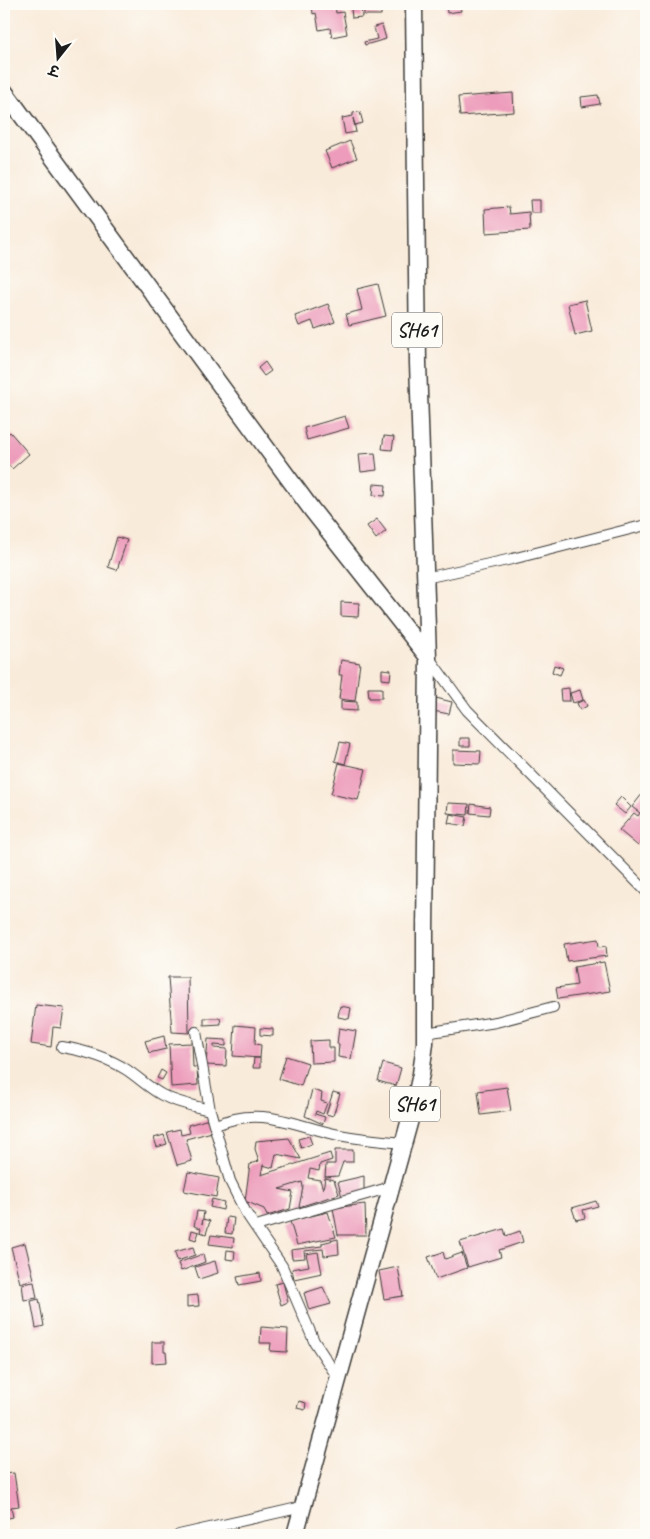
<svg xmlns="http://www.w3.org/2000/svg" width="650" height="1539" font-family="Caveat,'Playpen Sans Deva',sans-serif">
	<style>
		.building { fill: #ed9dbb }
		.lines { fill: none; stroke-linecap: round; stroke-linejoin: round }
		.street-casing { stroke: #3d3b38; stroke-width: 12 }
		.primary-casing { stroke: #3d3b38; stroke-width: 19 }
		.street { stroke: #fff; stroke-width: 10 }
		.primary { stroke: #fff; stroke-width: 16 }
		.labels { text-anchor: middle; stroke-width: 4; stroke-linejoin: round; paint-order: stroke }
		.shield { fill: #fdfcf7; stroke: #605f5e; stroke-width: 1 }
		.shield-label { font-size: 20px; font-weight: bold; fill: #1c1c1c }
	</style>
	<rect width="100%" height="100%" fill="#fdfcf7"/>
	<filter id="ink" filterUnits="userSpaceOnUse"><feTurbulence type="fractalNoise" baseFrequency=".02" numOctaves="2"/><feDisplacementMap in="SourceGraphic" scale="10" xChannelSelector="R" yChannelSelector="G"/><feConvolveMatrix kernelMatrix="1 2 1 2 8 2 1 2 1" color-interpolation-filters="sRGB"/></filter>
	<filter id="wash" filterUnits="userSpaceOnUse"><feTurbulence type="fractalNoise" baseFrequency=".0096" numOctaves="4" result="noise"/><feDisplacementMap in="SourceGraphic" scale="20" xChannelSelector="R" yChannelSelector="G"/><feGaussianBlur stdDeviation="1.12" result="paint"/><feColorMatrix in="noise" values="0 0 0 0 0 0 0 0 0 0 0 0 0 0 0 0 0 1.4 0 .05"/><feComposite in="paint" operator="in"/></filter>
	<g filter="url(#wash)">
		<rect width="100%" height="100%" fill="#f9ebda"/>
		<g id="blocks">
			<path class="building" d="M312 4H335L336 13 343 12 347 34 332 37 330 28 319 30 316 13 313 14Z
				M364 4H381V15H364Z
				M446 4H460L461 11 447 13Z
				M361 7 362 17 352 18 351 8Z
				M382 25 386 39 365 45 364 42 377 39 374 27Z
				M513 93 514 112 460 116 458 97Z
				M598 95 600 104 582 107 581 97Z
				M360 112 363 123 355 125 353 118 356 132 345 134 342 118 353 116V113Z
				M350 141 357 158 332 168 325 151Z
				M530 200H540V213H531Z
				M509 207 510 214 529 212 530 230 486 233 485 209Z
				M378 284 386 316 349 325 346 314 362 310 357 289Z
				M585 300 592 331 575 335 568 304Z
				M328 304 335 322 315 329 312 321 299 326 295 316Z
				M265 362 271 371 264 376 258 368Z
				M345 416 349 428 307 440 304 428Z
				M10 432 29 454 12 469 4 459V437Z
				M384 436 394 437 392 450 382 449Z
				M375 453 377 470 361 472 359 454Z
				M374 484 386 485 385 496 373 495Z
				M377 519 386 531 376 539 367 526Z
				M117 537 127 540 117 570 108 567Z
				M341 602 359 603 358 617 341 616Z
				M341 660 360 663 355 701 339 699 342 675H339Z
				M554 665 563 668 560 675 552 672Z
				M382 669 391 670 390 680 382 679Z
				M368 688H382V698H369Z
				M569 688 570 701H561L560 689Z
				M580 690 583 700 573 703 570 693Z
				M436 698 452 702 449 714 433 711Z
				M584 700 587 706 580 710 577 703Z
				M341 701 357 702V711L341 710Z
				M460 738H470V746H460Z
				M340 742 350 744 345 764 335 761Z
				M453 750 481 751 480 764 453 763Z
				M339 763 366 769 358 800 331 794Z
				M646 789V837L638 846 619 830 634 813 638 816 640 813 632 807Z
				M621 797 631 807 625 814 614 805Z
				M448 803 469 804 468 815 447 813Z
				M471 804 490 807 489 815 470 813Z
				M450 814 467 817 465 826 448 823Z
				M598 939 599 947 606 946 607 956 567 961 564 944Z
				M604 962 610 991 558 999 556 988 577 985 574 967Z
				M168 977H188L189 1033 172 1032Z
				M36 1005 64 1008 61 1028 53 1027 51 1047 31 1044Z
				M340 1006 351 1008 349 1019 338 1017Z
				M204 1018H220L221 1024 204 1025Z
				M235 1025 256 1027 255 1044 261 1045 260 1058 233 1056Z
				M260 1028 273 1029V1036L260 1035Z
				M339 1028 356 1031 351 1059 338 1057 339 1044H337Z
				M164 1036 166 1049 149 1053 145 1041Z
				M208 1039 226 1040V1046L214 1045V1048L227 1049 226 1066 206 1065Z
				M329 1040V1048H334V1062L311 1063 310 1041Z
				M192 1043 193 1067H197L198 1085 171 1087 169 1044Z
				M286 1056 308 1063 301 1086 279 1079Z
				M254 1058H260V1068H253Z
				M383 1063 401 1068 396 1086 378 1081Z
				M161 1070 166 1073 162 1080 157 1078Z
				M507 1087 511 1111 481 1115 478 1091Z
				M312 1090 322 1093 321 1101 327 1103 323 1114 316 1111 315 1114 325 1117 323 1124 305 1116Z
				M333 1092 340 1094 333 1116 326 1114Z
				M209 1119 212 1132 186 1139 192 1161 177 1165 167 1132 180 1129 181 1135 190 1133 188 1125Z
				M164 1135 167 1144 157 1147 154 1138Z
				M309 1136 312 1144 301 1148 298 1139Z
				M289 1138 301 1159 276 1154 273 1168 263 1165 261 1175 330 1153 332 1160 320 1164 319 1171 310 1169 308 1178 320 1180 323 1189 325 1178 334 1180 339 1194 299 1207 303 1187 302 1182 279 1189 293 1192 290 1209 267 1216 264 1209 245 1201 250 1164 259 1161 255 1149 256 1141Z
				M335 1150H353V1162H343L338 1176 325 1177 326 1164H335Z
				M188 1172 219 1178 216 1197 184 1191Z
				M364 1176V1193L342 1197 338 1182Z
				M212 1199 224 1202 223 1210 210 1207Z
				M596 1201 598 1206 583 1210 585 1218 576 1220 572 1208Z
				M365 1204 366 1235H338L333 1208Z
				M197 1211 204 1212 202 1224 203 1219 210 1221 206 1234 200 1232 201 1228 194 1226Z
				M328 1212 336 1237 297 1245 290 1221Z
				M227 1217 234 1218 232 1234 225 1233Z
				M504 1229 506 1236 520 1231 523 1242 499 1250 501 1257 468 1267 460 1242Z
				M192 1230 199 1232 196 1240 190 1238Z
				M211 1235 234 1238 233 1247 209 1244Z
				M338 1239 339 1254 324 1256 323 1249 304 1251 305 1258 292 1259 291 1250 322 1246V1243Z
				M25 1243 34 1279 20 1283 11 1247Z
				M193 1247 195 1255 177 1261 175 1252Z
				M227 1250 235 1251 234 1260 226 1259Z
				M318 1252 322 1273 294 1279 292 1269 309 1266 306 1254Z
				M443 1252 445 1259 462 1253 467 1268 436 1279 428 1257Z
				M203 1254 205 1262 181 1271 178 1263Z
				M215 1261 218 1273 199 1279 195 1267Z
				M398 1267 403 1296 384 1299 379 1271Z
				M260 1273 261 1281 239 1285 237 1277Z
				M34 1282 37 1298 24 1300 22 1284Z
				M283 1282 288 1302 281 1305 275 1284Z
				M323 1287 331 1304 309 1310 304 1293Z
				M198 1295 199 1306 187 1307V1296Z
				M39 1299 44 1326 36 1328 31 1301Z
				M261 1327 288 1329 287 1352 270 1351 271 1343H260Z
				M152 1342H164V1352H166L167 1362 152 1363Z
				M299 1401 306 1403 305 1410 297 1408Z
				M14 1473 19 1506 11 1507 13 1517 4 1519V1474Z"/>
		</g>
	</g>
	<g filter="url(#ink)">
		<use href="#blocks" fill-opacity="0" stroke="#3d3b38" stroke-width="1"/>
		<g class="lines">
			<defs>
				<path id="street" d="M425 578 512 559 646 525
					M429 658 467 710 646 891
					M196 1032 210 1110 230 1181 246 1213 282 1266 314 1341 338 1378
					M425 1033 496 1022 553 1007
					M62 1047C86 1051 107 1057 127 1070 139 1078 149 1088 162 1095 177 1103 194 1106 210 1110
					M216 1125C261 1105 295 1126 339 1135 360 1139 382 1141 404 1143
					M256 1226 391 1187
					M179 1535 302 1507"/>
				<path id="primary" d="M4 91 312 510 428 657
					M295 1535 414 1105 421 1074 425 1043V932L428 657 418 363 414 4"/>
			</defs>
			<use href="#street" class="street-casing"/>
			<use href="#primary" class="primary-casing"/>
			<use href="#street" class="street"/>
			<use href="#primary" class="primary"/>
		</g>
	</g>
	<g class="labels">
		<g class="shield">
			<rect x="392" y="312.5" width="50" height="35" rx="4"/>
			<rect x="390" y="1086.5" width="50" height="35" rx="4"/>
		</g>
		<g class="shield-label">
			<text x="417" y="337">SH61</text>
			<text x="415" y="1111">SH61</text>
		</g>
	</g>
	<rect width="650" height="1539" fill="none" stroke="#fdfcf7" stroke-width="20"/>
	<g transform="translate(58 58) rotate(197)" stroke="#fdfcf7" stroke-width="4" paint-order="stroke">
	<path d="M0-4L9 19L0 12L-9 19Z" fill="#1c1c1c"/>
	<text y="-8" font-size="14" font-weight="bold" text-anchor="middle" fill="#1c1c1c">उ</text>
	</g>
</svg>
